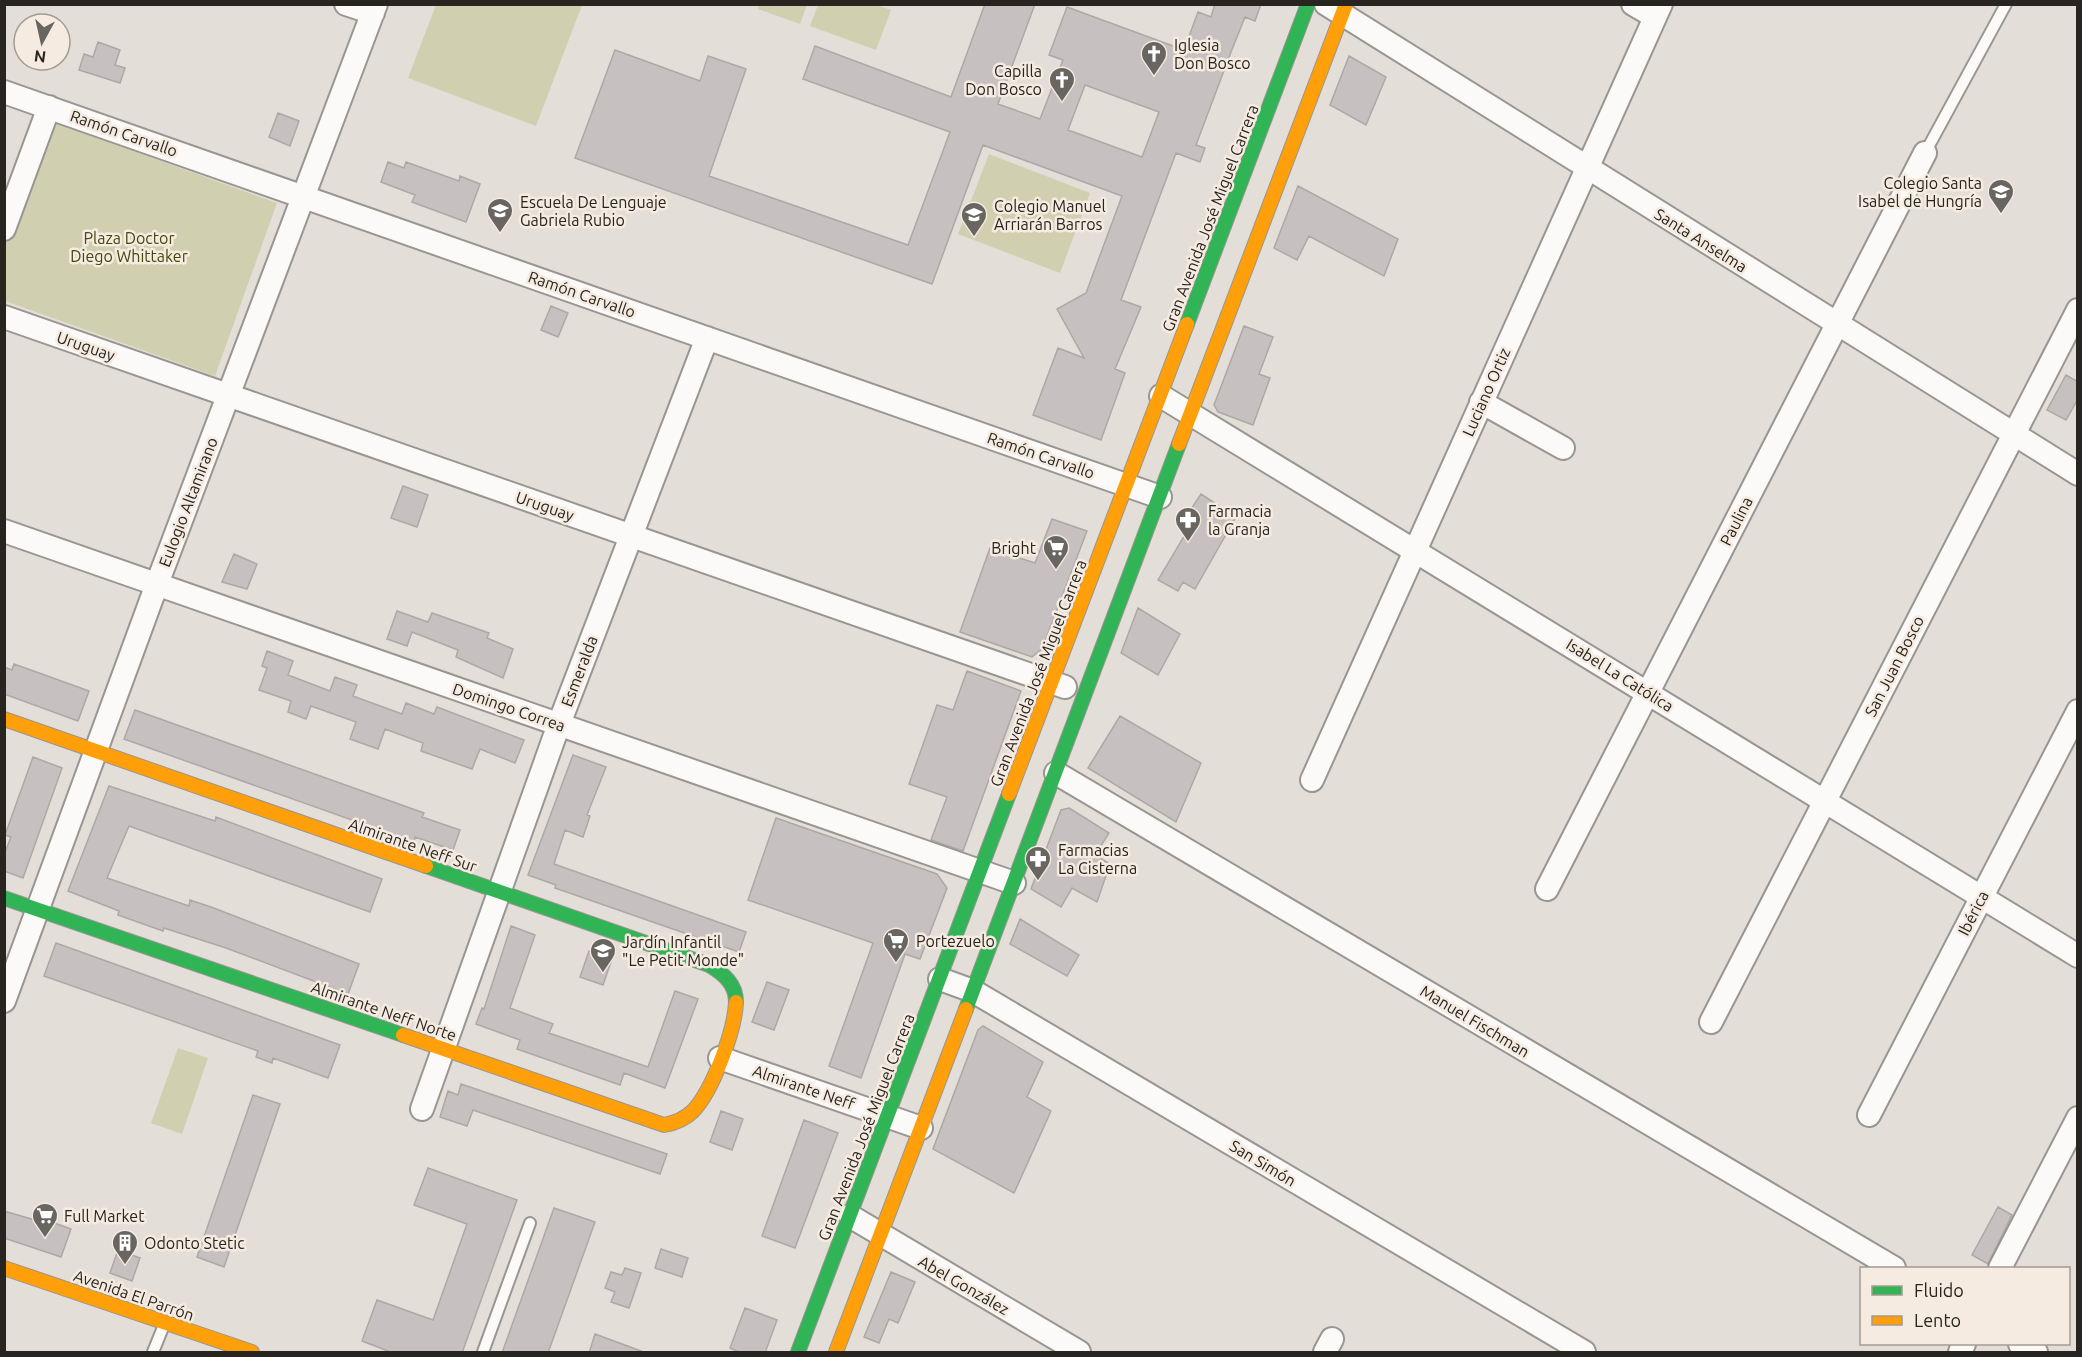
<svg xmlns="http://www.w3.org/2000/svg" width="2082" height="1357" font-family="Ubuntu,sans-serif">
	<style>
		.green { fill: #d0d0b1 }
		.building { fill: #c6c1c0; stroke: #ada8a6; stroke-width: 1.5; fill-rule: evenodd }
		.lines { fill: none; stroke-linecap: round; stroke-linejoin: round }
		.lane-casing { stroke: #999591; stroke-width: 14 }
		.street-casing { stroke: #999591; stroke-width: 26 }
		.fast-casing { stroke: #999591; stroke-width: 16 }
		.slow-casing { stroke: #999591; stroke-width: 16 }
		.lane { stroke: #fbfaf9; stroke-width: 10 }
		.street { stroke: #fbfaf9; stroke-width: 22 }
		.fast { stroke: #30b455; stroke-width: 14 }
		.slow { stroke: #ff9f0a; stroke-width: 14 }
		.labels { text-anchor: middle; stroke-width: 5; stroke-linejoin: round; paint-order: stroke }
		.poi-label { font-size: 16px; fill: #282420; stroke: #f6ebe0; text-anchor: start }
		.street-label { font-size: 16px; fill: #282420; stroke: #f6ebe0 }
		.park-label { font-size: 16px; fill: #45480c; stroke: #f6ebe0 }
	</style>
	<rect width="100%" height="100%" fill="#e3ded8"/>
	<path class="green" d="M760 4H807V5L800 24 758 9Z
		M436 5H582L536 126 408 78Z
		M818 5H877L891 10 876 50 810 26Z
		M50 121 277 203 215 376 5 301 4 246Z
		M989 154 1090 193 1060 273 958 234Z
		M178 1048 208 1058 182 1134 151 1123Z"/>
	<path class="building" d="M985 4H1035L998 104 1040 119 1063 60 1049 55 1067 7 1184 50 1198 12 1211 17 1215 4H1261L1255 21 1245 17 1231 52 1196 145 1205 148 1200 162 1176 153 1121 300 1141 307 1115 369 1125 373 1101 440 1033 415 1058 348 1084 358 1057 309 1086 293 1122 196 983 145 932 284 575 158 615 50 700 81 708 56 746 69 709 176 908 245 950 132 803 79 815 46 951 97ZM1085 85 1159 112 1142 157 1068 130Z
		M98 42 120 50 115 65 125 68 120 83 79 70 84 54 93 57Z
		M1349 56 1386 77 1366 125 1330 105Z
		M278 113 299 121 290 146 269 137Z
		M388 162 404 168 406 162 459 181 460 176 480 184 466 222 412 202 415 195 381 182Z
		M1298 186 1398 239 1384 276 1309 236 1297 260 1274 248Z
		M551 306 568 313 558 337 541 330Z
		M1244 326 1273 337 1259 374 1270 378 1253 425 1218 412 1214 405Z
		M2066 375 2078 382V399L2066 420 2047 410Z
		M403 486 428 495 417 527 391 518Z
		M1201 494 1236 517 1195 589 1183 582 1178 591 1158 580 1192 523 1185 518Z
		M1052 519 1087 531 1042 649 1032 657 960 632 990 548 1035 563Z
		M234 554 257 564 247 589 222 582Z
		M1138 608 1180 634 1158 675 1121 653Z
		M397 611 428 622 432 613 489 633 487 638 513 649 503 678 456 657 458 650 412 632 407 646 387 639Z
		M267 651 293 661 288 675 330 691 335 677 357 685 353 696 402 714 406 703 434 714 437 707 524 740 515 763 480 749 472 769 421 751 423 743 385 729 378 749 350 739 356 722 311 706 306 719 288 712 291 701 259 690 267 668 262 666Z
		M14 664 89 691 78 721 4 694V667L12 670Z
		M967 671 1021 691 963 851 931 840 947 797 909 784 937 705 953 710Z
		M135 710 424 813 422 817 460 830 453 850 415 837 414 842 124 739Z
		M1120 716 1201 763 1176 822 1088 768Z
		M573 755 606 767 587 815 590 816 583 837 565 830 554 864 746 932 739 952 555 888 556 885 528 875Z
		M33 757 62 768 23 878 4 871V855L11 837 5 835Z
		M109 786 215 821 216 817 382 879 370 912 129 826 107 878 189 906 190 900 211 907 359 964 348 994 226 948 164 928 163 931 118 915 119 911 68 891Z
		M1069 808 1109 833 1095 855 1110 864 1097 902 1072 888 1061 907 1031 889 1061 810Z
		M776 818 937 874 947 888 920 959 905 954 861 1078 829 1066 873 943 748 900Z
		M1020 919 1079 955 1067 976 1010 944Z
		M511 926 535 935 510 1008 553 1024 549 1033 648 1067 675 991 698 999 665 1088 624 1073 620 1085 517 1049 520 1040 476 1024 482 1008 484 1009Z
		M56 943 340 1045 328 1078 273 1058 272 1063 256 1057 258 1051 44 976Z
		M589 951 612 959 603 985 580 977Z
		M767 982 789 990 774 1030 752 1022Z
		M983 1026 1043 1062 1027 1097 1051 1111 1014 1193 933 1149 978 1030Z
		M461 1084 667 1154 660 1174 473 1110 467 1126 440 1117 448 1091 458 1095Z
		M253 1095 280 1104 224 1267 197 1257Z
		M721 1111 743 1119 732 1150 710 1142Z
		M804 1120 838 1133 795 1248 762 1236Z
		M428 1168 517 1200 462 1353H393L362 1341 377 1300 433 1320 467 1224 414 1205Z
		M1998 1207 2012 1215 1988 1264 1972 1255Z
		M554 1208 595 1222 548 1353H502Z
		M4 1211 42 1222 43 1219 71 1229 61 1257 4 1238Z
		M661 1249 688 1258 682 1277 655 1268Z
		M118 1250 140 1258 132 1281 110 1273Z
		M625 1268 641 1273 629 1308 611 1302 615 1292 605 1288 611 1272 622 1275Z
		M891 1272 915 1282 898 1323 889 1319 879 1343 864 1337Z
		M745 1308 777 1320 765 1353H741L730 1348Z
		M595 1334 641 1351 640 1353H589Z"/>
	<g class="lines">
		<defs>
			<path id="lane" d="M1925 153 2006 4
				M153 1352 164 1325
				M483 1352 530 1223"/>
			<path id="street" d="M346 4 373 13
				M1326 4 2078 474
				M1633 4 1655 17
				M4 92 1160 497
				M4 229 49 107
				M4 317 1065 687
				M1161 396 2078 956
				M1481 402 1563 448
				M4 531 1014 883
				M1056 773 1894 1268
				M1312 780 1661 4
				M1547 889 1925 153
				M940 979 973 991 1584 1352
				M4 1001 157 584 376 4
				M1711 1022 2078 310
				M720 1058 921 1128
				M422 1109 559 724 707 338
				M1869 1115 2078 711
				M850 1216 1079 1352
				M2000 1268 2078 1118
				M2020 1344 2036 1352
				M1325 1352 1332 1339
				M1960 1352 1964 1344"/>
			<path id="fast" d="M1187 324 1308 4
				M426 866 709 965C724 974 736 984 736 1002
				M4 898 403 1035
				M966 1009 1179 444
				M798 1352 1009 794"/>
			<path id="slow" d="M1179 444 1346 4
				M4 719 426 866
				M1009 794 1187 324
				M403 1035 664 1125C675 1123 685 1119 693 1111 713 1090 735 1030 736 1002
				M4 1268 252 1352
				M836 1352 966 1009"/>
		</defs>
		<use href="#lane" class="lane-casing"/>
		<use href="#street" class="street-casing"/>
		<use href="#fast" class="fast-casing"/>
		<use href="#slow" class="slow-casing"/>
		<use href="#lane" class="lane"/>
		<use href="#street" class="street"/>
		<use href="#fast" class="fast"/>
		<use href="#slow" class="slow"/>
	</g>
	<defs>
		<symbol id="church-pin" viewBox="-11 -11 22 30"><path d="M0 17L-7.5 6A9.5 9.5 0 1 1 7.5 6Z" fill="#696560" stroke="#f6ebe0"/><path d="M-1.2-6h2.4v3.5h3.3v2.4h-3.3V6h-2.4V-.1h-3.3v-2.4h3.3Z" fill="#fff"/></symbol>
		<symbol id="school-pin" viewBox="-11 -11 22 30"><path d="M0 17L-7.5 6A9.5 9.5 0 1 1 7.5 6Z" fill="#696560" stroke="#f6ebe0"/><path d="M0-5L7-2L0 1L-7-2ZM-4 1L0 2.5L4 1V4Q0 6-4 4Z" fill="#fff"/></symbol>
		<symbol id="pharmacy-pin" viewBox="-11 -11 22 30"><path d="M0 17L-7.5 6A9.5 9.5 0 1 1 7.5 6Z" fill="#696560" stroke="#f6ebe0"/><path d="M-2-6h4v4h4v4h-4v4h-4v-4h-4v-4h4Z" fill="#fff"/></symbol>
		<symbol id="supermarket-pin" viewBox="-11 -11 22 30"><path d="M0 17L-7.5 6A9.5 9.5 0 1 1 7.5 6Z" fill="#696560" stroke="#f6ebe0"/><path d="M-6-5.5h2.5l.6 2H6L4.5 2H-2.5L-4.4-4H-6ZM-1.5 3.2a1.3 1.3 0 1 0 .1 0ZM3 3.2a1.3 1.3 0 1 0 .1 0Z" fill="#fff"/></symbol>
		<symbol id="building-pin" viewBox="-11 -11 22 30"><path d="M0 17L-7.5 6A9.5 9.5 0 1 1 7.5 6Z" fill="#696560" stroke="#f6ebe0"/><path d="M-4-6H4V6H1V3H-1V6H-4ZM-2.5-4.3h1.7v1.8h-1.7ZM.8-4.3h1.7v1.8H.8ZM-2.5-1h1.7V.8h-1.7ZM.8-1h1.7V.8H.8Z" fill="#fff"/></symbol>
	</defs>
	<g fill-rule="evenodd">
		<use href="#church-pin" x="1139" y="39" width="30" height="40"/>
		<use href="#church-pin" x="1047" y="65" width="30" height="40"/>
		<use href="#school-pin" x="1986" y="177" width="30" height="40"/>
		<use href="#school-pin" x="485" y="196" width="30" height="40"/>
		<use href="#school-pin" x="959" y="200" width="30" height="40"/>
		<use href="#pharmacy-pin" x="1173" y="505" width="30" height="40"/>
		<use href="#supermarket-pin" x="1041" y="533" width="30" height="40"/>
		<use href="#pharmacy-pin" x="1023" y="844" width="30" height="40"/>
		<use href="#supermarket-pin" x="881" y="926" width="30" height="40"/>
		<use href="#school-pin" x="588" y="936" width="30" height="40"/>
		<use href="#supermarket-pin" x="30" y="1201" width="30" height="40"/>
		<use href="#building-pin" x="110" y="1228" width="30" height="40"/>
	</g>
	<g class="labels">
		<g class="poi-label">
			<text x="1174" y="51">Iglesia<tspan x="1174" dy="18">Don Bosco</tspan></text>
			<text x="1042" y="77" text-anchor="end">Capilla<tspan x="1042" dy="18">Don Bosco</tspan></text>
			<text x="1982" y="189" text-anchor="end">Colegio Santa<tspan x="1982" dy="18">Isabel de Hungría</tspan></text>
			<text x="520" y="208">Escuela De Lenguaje<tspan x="520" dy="18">Gabriela Rubio</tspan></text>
			<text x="994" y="212">Colegio Manuel<tspan x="994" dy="18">Arriarán Barros</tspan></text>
			<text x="1208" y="517">Farmacia<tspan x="1208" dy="18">la Granja</tspan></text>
			<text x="1036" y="554" text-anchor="end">Bright</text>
			<text x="1058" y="856">Farmacias<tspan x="1058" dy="18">La Cisterna</tspan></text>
			<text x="916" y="947">Portezuelo</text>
			<text x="622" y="948">Jardín Infantil<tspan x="622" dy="18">"Le Petit Monde"</tspan></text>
			<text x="64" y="1222">Full Market</text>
			<text x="144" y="1249">Odonto Stetic</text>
		</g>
		<g class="street-label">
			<text transform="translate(124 133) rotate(19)" y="6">Ramón Carvallo</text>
			<text transform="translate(1210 218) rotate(-69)" y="6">Gran Avenida José Miguel Carrera</text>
			<text transform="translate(1701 240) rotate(32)" y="6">Santa Anselma</text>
			<text transform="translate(582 294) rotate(19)" y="6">Ramón Carvallo</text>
			<text transform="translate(86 346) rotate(19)" y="6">Uruguay</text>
			<text transform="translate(1486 392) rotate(-66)" y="6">Luciano Ortiz</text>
			<text transform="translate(1041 455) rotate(19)" y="6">Ramón Carvallo</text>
			<text transform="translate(188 502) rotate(-69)" y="6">Eulogio Altamirano</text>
			<text transform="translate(545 506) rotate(19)" y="6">Uruguay</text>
			<text transform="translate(1736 521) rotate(-63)" y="6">Paulina</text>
			<text transform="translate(1894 666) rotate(-63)" y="6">San Juan Bosco</text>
			<text transform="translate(579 671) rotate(-69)" y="6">Esmeralda</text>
			<text transform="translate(1038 673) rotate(-69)" y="6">Gran Avenida José Miguel Carrera</text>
			<text transform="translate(1620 675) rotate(32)" y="6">Isabel La Católica</text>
			<text transform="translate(509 707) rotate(19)" y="6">Domingo Correa</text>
			<text transform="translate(413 845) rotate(19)" y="6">Almirante Neff Sur</text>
			<text transform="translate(1973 913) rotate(-63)" y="6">Ibérica</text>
			<text transform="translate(384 1011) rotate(19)" y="6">Almirante Neff Norte</text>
			<text transform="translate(1475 1021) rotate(31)" y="6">Manuel Fischman</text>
			<text transform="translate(804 1087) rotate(19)" y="6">Almirante Neff</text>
			<text transform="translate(866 1127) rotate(-69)" y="6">Gran Avenida José Miguel Carrera</text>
			<text transform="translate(1263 1163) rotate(31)" y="6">San Simón</text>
			<text transform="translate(964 1285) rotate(30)" y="6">Abel González</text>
			<text transform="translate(134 1295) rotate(19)" y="6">Avenida El Parrón</text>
		</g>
		<g class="park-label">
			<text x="129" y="244">Plaza Doctor<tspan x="129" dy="18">Diego Whittaker</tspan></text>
		</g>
	</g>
	<rect width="2082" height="1357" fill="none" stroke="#282420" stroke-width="12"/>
	<rect x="1860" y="1267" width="210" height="78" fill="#f6ebe0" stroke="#a49b93" stroke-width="1.5"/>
	<rect x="1872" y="1286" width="30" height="9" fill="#30b455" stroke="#a49b93" stroke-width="1.5"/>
	<text x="1914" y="1297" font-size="18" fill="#282420">Fluido</text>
	<rect x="1872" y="1316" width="30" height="9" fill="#ff9f0a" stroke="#a49b93" stroke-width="1.5"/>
	<text x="1914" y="1327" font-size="18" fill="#282420">Lento</text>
	<g transform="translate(42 42) rotate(188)"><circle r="28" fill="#f6ebe0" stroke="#a49b93" stroke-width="1.5"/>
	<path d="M0-4.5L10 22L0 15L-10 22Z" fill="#696560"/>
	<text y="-9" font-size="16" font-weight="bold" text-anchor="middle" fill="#282420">N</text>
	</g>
</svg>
